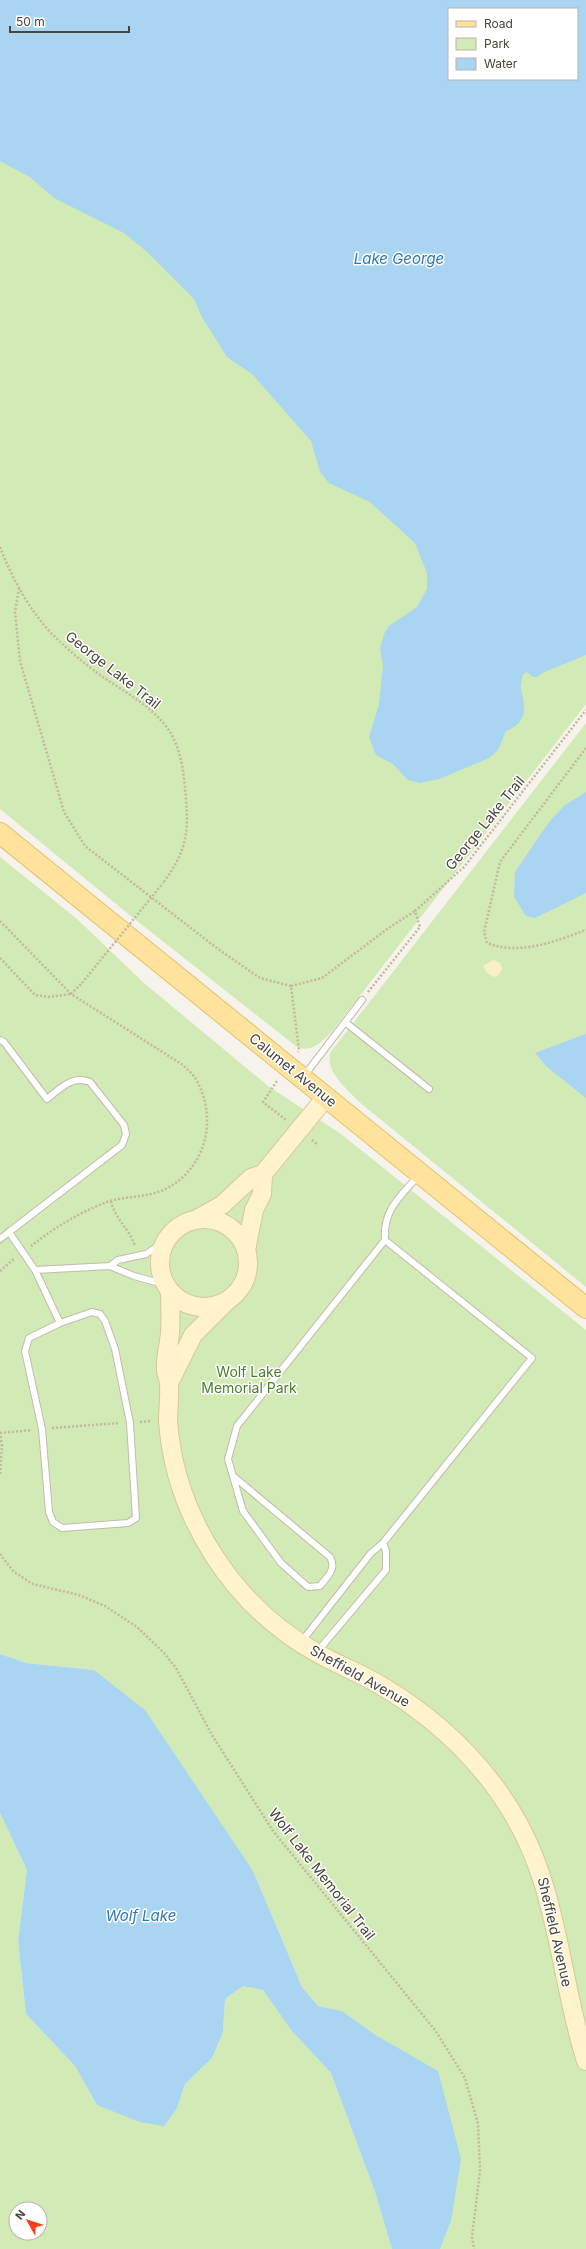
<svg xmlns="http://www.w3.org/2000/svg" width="586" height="2249" font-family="Inter,sans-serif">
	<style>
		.green { fill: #d2eab5; fill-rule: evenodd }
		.sand { fill: #f9efc9 }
		.water { fill: #a9d4f2; fill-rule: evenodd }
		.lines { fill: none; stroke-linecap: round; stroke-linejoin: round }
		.service-casing { stroke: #c2bbae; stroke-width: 8 }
		.secondary-casing { stroke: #d6c79b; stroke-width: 20 }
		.primary-casing { stroke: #e6c16a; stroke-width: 22 }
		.path { stroke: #c4b79f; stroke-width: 2.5; stroke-dasharray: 2 2; stroke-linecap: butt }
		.service { stroke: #fff; stroke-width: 6 }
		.secondary { stroke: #fff3cd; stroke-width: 18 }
		.primary { stroke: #ffe39c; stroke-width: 20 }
		.path-bridge { stroke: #c4b79f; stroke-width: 2.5; stroke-dasharray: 2 2; stroke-linecap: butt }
		.labels { text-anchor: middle; stroke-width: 3; stroke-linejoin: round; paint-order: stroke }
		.street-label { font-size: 14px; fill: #4b4439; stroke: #fff }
		.park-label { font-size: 14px; fill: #4a7f2a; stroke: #fff }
		.water-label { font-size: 15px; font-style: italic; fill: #2e7ab2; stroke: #fff }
	</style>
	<rect width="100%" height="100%" fill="#f6f3ec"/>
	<path class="green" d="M0 0H586V704L331 1033C320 1042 312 1053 297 1047L132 917 0 809ZM449 9H577V79H449Z
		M586 723V1287L358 1101C346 1087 326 1073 330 1053Z
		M0 857 77 919 144 983 268 1086 341 1134 586 1330V2249H440L451 2221 377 2036 342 2011 318 2006 302 1987 253 1871 94 1670 26 1663 0 1654Z
		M0 1813 27 1870 18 1941 26 2014 75 2066 97 2105 177 2108 185 2084 212 2058 223 2032 225 1999 243 1986 263 1990 291 2030 331 2073 375 2192 392 2249H0ZM16 2209H40V2233H16Z"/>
	<path class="sand" d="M493 960 500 963 502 969 499 975 494 977 486 972 483 966Z"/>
	<path class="water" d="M0 0H586V655L542 673 537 677H533L527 672 523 674C522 679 520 686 521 690 527 709 526 723 506 731L498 750 489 758 439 779 420 783 408 780 393 764 376 755 369 737 379 704 383 666 380 649 384 634 389 626 417 607 427 589V573L415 543 370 502 329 483 320 472 311 441 252 374 227 357 202 317 194 299 146 251 124 233 54 198 30 177 0 161ZM449 9H577V79H449Z
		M586 792V893L535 918 526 916 514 897 515 872 549 822 565 805Z
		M586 1034V1098L547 1067 535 1053Z
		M0 1654 26 1663 94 1670 145 1710 253 1871 302 1987 318 2006 342 2011 377 2036 438 2071 461 2159 451 2221 440 2249H392L375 2192 331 2073 291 2030 263 1990 243 1986 225 1999 223 2032 212 2058 185 2084 177 2108 164 2126 140 2122 97 2105 75 2066 26 2014 18 1941 27 1870 0 1813Z"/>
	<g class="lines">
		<defs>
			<path id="service" d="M345 1022 429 1089
				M0 1040 4 1042 47 1099C61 1088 72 1075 90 1082L124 1125 126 1134 122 1145 9 1232 35 1270 110 1266 134 1276 167 1285
				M304 1076 362 1000
				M0 1239 9 1232
				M110 1266 118 1260 146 1254 166 1241
				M35 1270 60 1323
				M92 1312 100 1314 105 1321 115 1349 130 1423 136 1518 128 1523 62 1528 53 1522 49 1512 42 1429 25 1351 29 1338 60 1323Z
				M233 1476 330 1557C337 1569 327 1577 320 1586L308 1587 281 1563 243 1511 228 1459 237 1426 385 1240
				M302 1641 371 1553 383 1543 532 1358 385 1240C383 1210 399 1198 418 1176
				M317 1652 386 1570V1551L383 1543"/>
			<path id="secondary" d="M160 1263a44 44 0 1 1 88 0a44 44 0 1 1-88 0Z
				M195 1220 222 1205 251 1178 263 1174 326 1097
				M246 1250 254 1210 262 1194 263 1174
				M170 1291C170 1305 171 1319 170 1333 169 1345 165 1358 166 1370 166 1375 169 1379 169 1384 170 1396 168 1409 168 1421 175 1517 234 1607 317 1653 338 1665 360 1673 380 1685 426 1712 467 1748 498 1791 560 1877 556 1966 586 2061
				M169 1383 193 1335 226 1302"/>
			<path id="primary" d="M0 833 586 1308"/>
		</defs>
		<use href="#service" class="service-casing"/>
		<use href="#secondary" class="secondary-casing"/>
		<use href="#primary" class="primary-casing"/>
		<path class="path" d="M0 547C12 578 28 608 51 633 69 651 88 667 109 681 130 695 153 708 168 729 182 749 184 775 186 799 189 836 185 853 163 883
			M19 588 15 612 20 661 64 812 85 846 218 949 260 978 291 986 299 1050 298 1052
			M586 748 500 862 484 932 487 943C519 956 556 941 586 930
			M0 921 71 994 183 1065C188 1070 194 1075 197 1081 219 1122 204 1173 161 1191 143 1198 122 1196 104 1203 77 1214 54 1228 31 1246
			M0 958 35 995 49 997 70 994
			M291 986 322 978 390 927 415 911
			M368 992 420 927 415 911 464 867 586 710
			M71 994 82 983
			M277 1081 263 1102 286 1120
			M312 1140 318 1145
			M111 1201C116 1221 128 1226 135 1246
			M0 1271 15 1258
			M140 1422 151 1421
			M52 1428 119 1423
			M0 1433 32 1430
			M0 1474 2 1446 0 1433
			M0 1554 14 1572 33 1584 79 1595 105 1606 137 1627 164 1653 176 1668 212 1735 273 1831 435 2030 465 2078 478 2124 480 2171 472 2237 474 2249"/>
		<use href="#service" class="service"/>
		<use href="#secondary" class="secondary"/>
		<use href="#primary" class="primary"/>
		<path class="path-bridge" d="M82 983 163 883"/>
	</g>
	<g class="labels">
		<g class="street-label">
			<text transform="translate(113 670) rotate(38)" y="5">George Lake Trail</text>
			<text transform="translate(485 823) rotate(-51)" y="5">George Lake Trail</text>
			<text transform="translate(293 1070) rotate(39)" y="5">Calumet Avenue</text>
			<text transform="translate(360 1676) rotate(29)" y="5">Sheffield Avenue</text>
			<text transform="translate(322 1874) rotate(52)" y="5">Wolf Lake Memorial Trail</text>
			<text transform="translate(555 1932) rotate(77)" y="5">Sheffield Avenue</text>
		</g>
		<g class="park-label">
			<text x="249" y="1377">Wolf Lake<tspan x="249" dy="16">Memorial Park</tspan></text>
		</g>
		<g class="water-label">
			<text x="399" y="264">Lake George</text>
			<text x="141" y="1921">Wolf Lake</text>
		</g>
	</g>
	<rect x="448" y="8" width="130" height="72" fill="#ffffff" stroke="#b7b4b0"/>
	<rect x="456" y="21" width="20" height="6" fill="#ffe39c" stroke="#b7b4b0"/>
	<text x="484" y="28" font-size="12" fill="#4b4439">Road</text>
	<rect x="456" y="38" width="20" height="12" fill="#d2eab5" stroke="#b7b4b0"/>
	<text x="484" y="48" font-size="12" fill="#4b4439">Park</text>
	<rect x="456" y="58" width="20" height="12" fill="#a9d4f2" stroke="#b7b4b0"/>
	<text x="484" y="68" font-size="12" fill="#4b4439">Water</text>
	<g transform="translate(28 2221) rotate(309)"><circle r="19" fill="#ffffff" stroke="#b7b4b0"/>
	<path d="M0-3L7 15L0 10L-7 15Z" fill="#fc3f1d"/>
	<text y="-6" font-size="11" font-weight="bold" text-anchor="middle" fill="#4b4439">N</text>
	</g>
	<path d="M10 26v6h119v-6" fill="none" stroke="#4b4439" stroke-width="2"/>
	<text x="16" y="26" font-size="12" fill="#4b4439" stroke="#ffffff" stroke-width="3" paint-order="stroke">50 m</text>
</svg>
